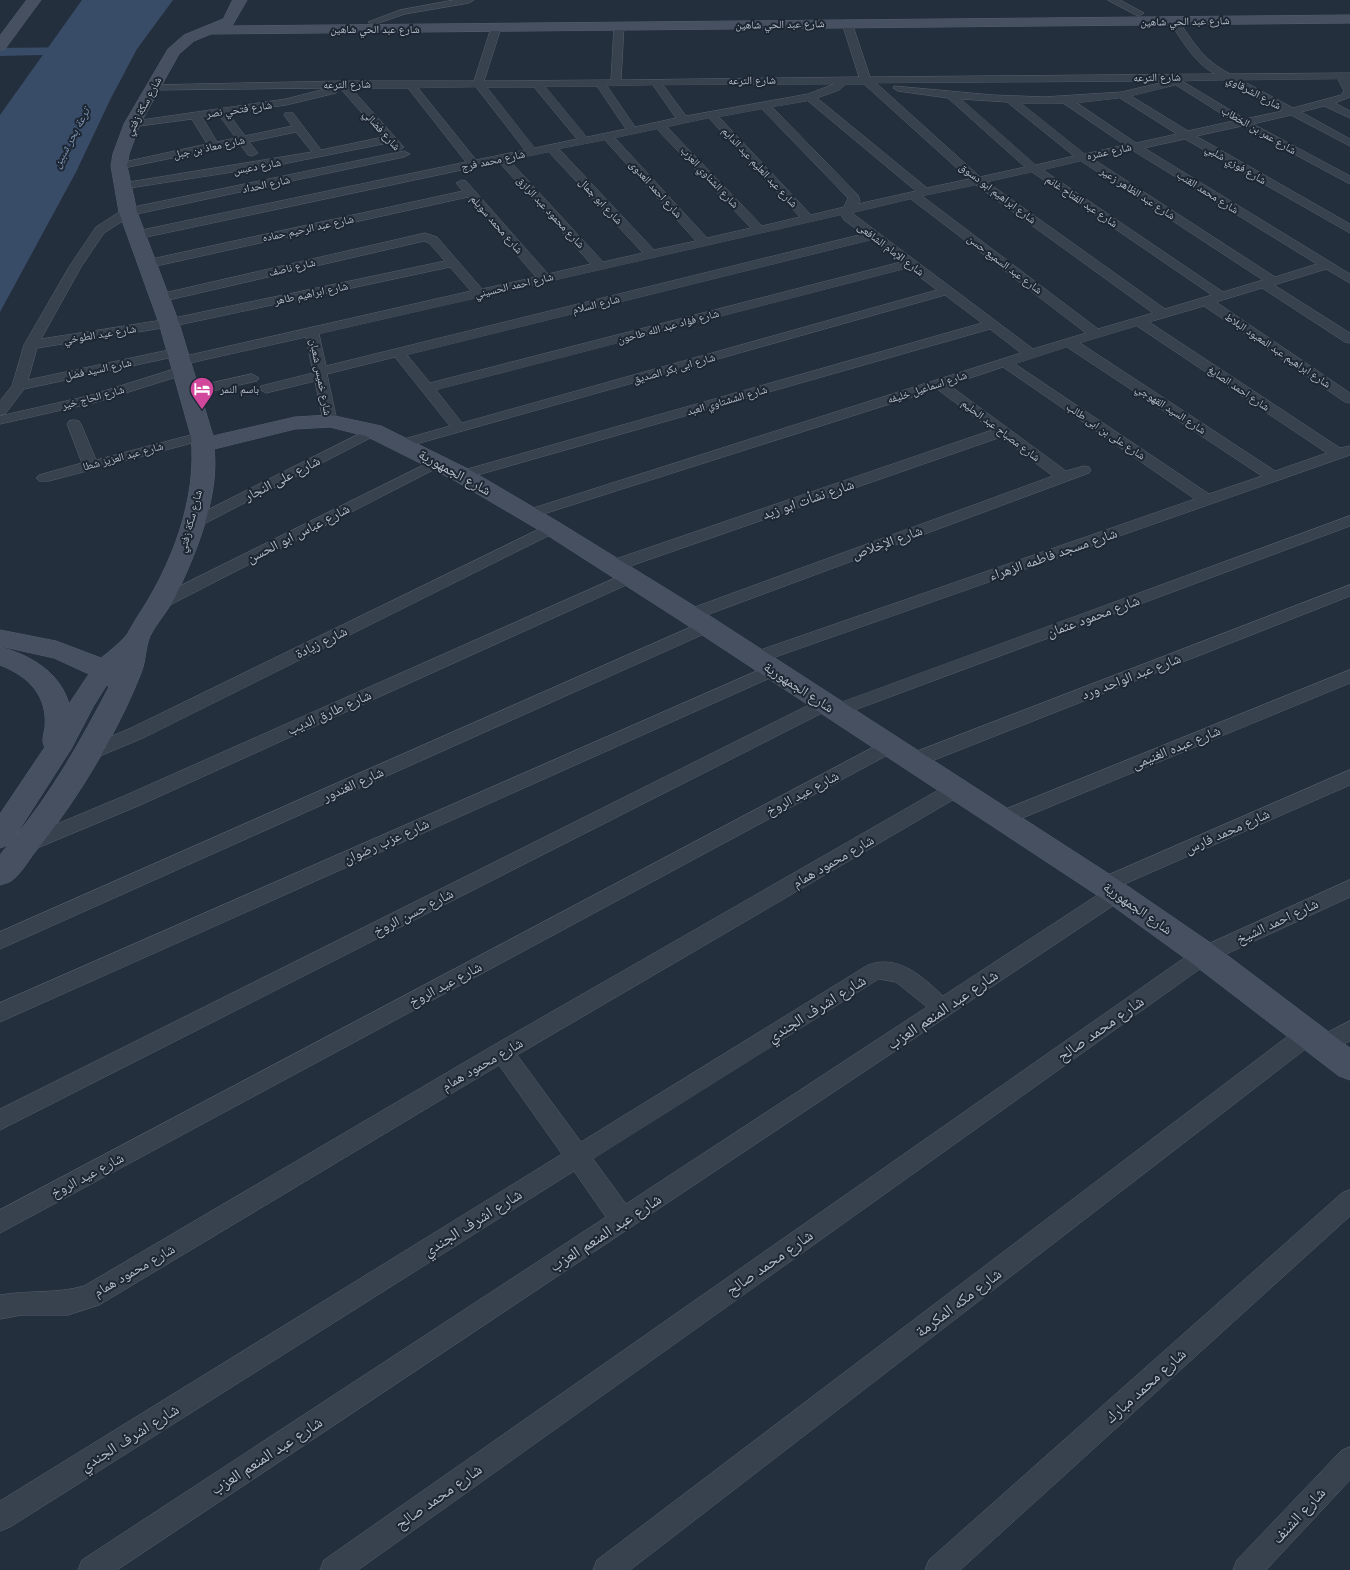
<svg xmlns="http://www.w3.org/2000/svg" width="1350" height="1570" font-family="'DM Sans','Noto Naskh Arabic',sans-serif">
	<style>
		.water { fill: #394c67 }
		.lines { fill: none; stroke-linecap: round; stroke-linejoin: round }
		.canal { fill: #394c67; fill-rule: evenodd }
		.street-casing { stroke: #565f6c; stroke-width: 1 }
		.secondary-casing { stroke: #565f6c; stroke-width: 1 }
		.street { fill: #38414e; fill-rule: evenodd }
		.secondary { fill: #465061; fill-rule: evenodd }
		.labels { text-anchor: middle; stroke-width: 4; stroke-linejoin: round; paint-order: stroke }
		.far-street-label { font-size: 11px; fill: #b4bcc9; stroke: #1d2633 }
		.far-poi-label { font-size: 11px; fill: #b4bcc9; stroke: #1d2633; text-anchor: start }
		.far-water-label { font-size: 12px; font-style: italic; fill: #7c92b1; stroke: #1d2633 }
		.street-label { font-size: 14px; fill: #b4bcc9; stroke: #1d2633 }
		.near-street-label { font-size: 16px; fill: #b4bcc9; stroke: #1d2633 }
	</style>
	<rect width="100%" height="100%" fill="#242f3e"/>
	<path class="water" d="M82 0H173L137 49 111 98 76 172 0 312V115Z"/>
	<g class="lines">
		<path class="canal" d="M79 47 86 51 84 54 0 56V48Z"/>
		<defs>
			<path id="street" d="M454 0H474L469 3 405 14 373 25 368 22 400 10Z
				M1108 0H1120L1144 13 1139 16 1136 15Z
				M1174 18 1177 19C1195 44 1202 59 1230 74L1350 73V97L1335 103 1350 111V118L1324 106 1301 112 1350 139V146L1291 115 1253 124 1350 176V184L1242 126 1196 136 1350 224V233L1185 139 1144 148 1350 274V283L1326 269 1274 285 1350 333V343L1345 342 1262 288 1216 302 1350 393V403L1345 402 1204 306 1149 322 1340 448 1350 446V455L761 662 755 664 749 662 746 658 749 654 1195 499 1003 367 949 385 1066 471 1084 466 1089 467 1091 470 1089 473 696 619 690 620 684 619 682 615 684 611 1053 476 1001 437 619 570H607L605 566 607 562 992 430 937 389 534 517H524L521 514 524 511 1021 353 990 329 467 478H457L454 475 457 472 982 323 945 295 402 448 397 447 395 444 397 441 450 426 395 357 327 374 337 421 335 424H325L323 421 315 381 266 393 259 389 261 386 313 373 306 337 181 365 174 361 181 357 471 291 450 267 169 327 37 348 28 380 178 348 185 352 178 356 24 389 5 414 0 415V401L12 386 24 345 69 267 96 227 124 209 404 151 410 154 404 157 132 215 104 233 81 267 41 339 169 319 445 261 429 243 424 241 160 302 154 298 160 294 425 233 437 237 482 289 536 277 468 197 147 268 141 264 147 260 463 191 456 183 462 180 466 181 548 274 591 264 499 162 137 239 133 238 131 235 137 231 466 162 408 88H351L402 145 404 147 402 149H394L388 143 278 165 123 189 119 188 117 186 123 183 312 152 296 132 249 142 258 153 252 156 248 155 240 144 119 169 113 166 115 164 207 144 192 119 132 127 127 124 128 122 286 99 329 88 153 90 149 89 148 87 149 85 342 81H474L491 28 496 25 501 28 484 81 611 80 614 26 619 23 624 26 621 80 859 77 842 23 847 20 852 23 870 77 1215 74C1194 63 1182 40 1169 21ZM1338 79 1344 91 1341 95 1293 108 1241 80ZM1226 80 1282 111 1245 119 1182 81ZM1168 81 1122 92 1044 97 992 95 894 86 893 88 898 91 948 98 1025 167 980 177 876 83ZM834 84 808 94 686 116 663 85ZM846 84H864L969 179 927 188 817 98 839 90ZM653 85 676 118 635 127 607 86ZM1176 85 1233 121 1188 131 1131 96ZM545 86H597L626 129 587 137ZM476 87 525 150 476 160 418 88ZM487 87H534L577 139 535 148ZM334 88H340L383 137 321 150 293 113H285L284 115 292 126 245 136 228 113 286 105 336 93 337 91ZM1120 98 1177 134 1136 143 1077 103ZM961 99 1007 102 1074 156 1036 165ZM808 101 916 191 858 204 860 201 858 195 772 107ZM1021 103H1063L1125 145 1085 154ZM762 109 848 198 844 207 811 215 719 117ZM219 115 236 138 217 142 202 117ZM709 118 800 217 762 226 667 127ZM657 129 751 228 707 238 615 138ZM605 140 696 241 654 250 559 149ZM1132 150 1317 264 1275 277 1093 159ZM549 152 643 253 603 262 509 160ZM1081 161 1263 280 1223 292 1043 170ZM1032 172 1212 295 1165 309 987 182ZM976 185 1153 313 1098 329 922 196ZM911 199 1086 333 1033 349 852 213ZM841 215 844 220 863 234 326 366 319 334ZM871 240 901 262 430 383 407 355ZM908 268 937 290 462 423 436 390ZM1137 326 1327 453 1275 471 1080 343ZM1067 347 1262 476 1209 494 1015 364Z
				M184 366 189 367 191 370 189 373 97 402 0 424V416L88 396Z
				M252 374 259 378 257 381 190 396 183 392 185 389Z
				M74 420 79 421 81 424 96 460 202 432 207 433 209 436 207 439 49 481H39L36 478 39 475 82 463 67 424 69 421Z
				M373 427 378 428 380 431 378 434 198 527H186L184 524 186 521Z
				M438 458 443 459 445 462 443 465 164 608 158 609 152 608 150 604 152 600Z
				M1350 516V526L841 715 835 717 829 715 826 711 0 1130V1109L819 700 825 698 831 700 833 705Z
				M552 523 558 525 560 528 558 531 143 738 88 761 82 759 79 754 82 749 131 728Z
				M629 572 635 573 637 577 635 581 138 806 35 849 28 851 21 849 18 844 21 839 124 796Z
				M1350 585V596L919 766 912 768 905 766 903 761 905 756Z
				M707 620 713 622 715 626 713 630 0 949V932Z
				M773 664 779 666 782 670 779 674 0 1022V1003Z
				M1350 670V683L1008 824 1001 826 994 824 991 819 994 814Z
				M889 739 895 741 898 746 895 751 0 1233V1210Z
				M1350 770V785L1120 886 1123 887 1126 893 1123 899 117 1570H78L82 1560 606 1217 574 1171 10 1527 0 1531V1501L562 1154 499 1065 99 1305 68 1315H22L0 1319V1295C28 1290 57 1294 84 1286L494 1045 949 784 956 782 963 784 965 789 963 794 517 1055 581 1142 868 965C898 954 922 976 943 996L1102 892 1097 890 1094 885 1097 880ZM879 979 896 982 927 1007 626 1204 593 1159Z
				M1350 880V897L1211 961 358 1570H320L324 1560 1197 949Z
				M1350 1021V1041L1322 1054 1314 1052 1312 1044 630 1570H593L597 1560 1300 1027 1308 1025 1316 1027 1319 1034 1318 1037Z
				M1350 1190V1216L960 1570H925L929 1560 1342 1193Z
				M1350 1447V1480L1266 1570H1233L1237 1560 1341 1451Z"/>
			<path id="secondary" d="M27 0H41L5 49 0 50V36Z
				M233 0H247L232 26 1350 15V23L211 34 194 41 179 54 140 124 129 154 127 166 137 212 179 323 213 436 295 417 330 415 381 426 470 470 560 523 699 609 1126 885 1215 946 1350 1048V1080L1339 1076 1193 964 1106 901 681 621 544 533 454 480 366 436 330 427 295 429 214 449C220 497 194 559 173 601 166 613 156 624 150 636 145 648 146 661 141 673 117 734 76 802 35 852 28 861 20 875 11 881 8 883 3 884 0 885V855L8 845 0 848V814L45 747C41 741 44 734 45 728 48 695 28 676 0 665V647C30 655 60 672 69 704L89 674 54 658 0 646V630L56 641 101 658C109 652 117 645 124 638 129 633 132 625 136 619 171 567 198 499 191 436L159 323 119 212 111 166 113 154 124 124 168 49 184 35 223 19ZM107 685 109 687C81 740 53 791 14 838L71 749 93 707Z"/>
		</defs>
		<use href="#street" class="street-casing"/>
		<use href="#secondary" class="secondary-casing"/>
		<use href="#street" class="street"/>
		<use href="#secondary" class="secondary"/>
	</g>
	<defs>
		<symbol id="hotel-pin" viewBox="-11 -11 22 30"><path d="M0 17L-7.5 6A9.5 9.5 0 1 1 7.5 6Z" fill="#d1479c" stroke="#1d2633"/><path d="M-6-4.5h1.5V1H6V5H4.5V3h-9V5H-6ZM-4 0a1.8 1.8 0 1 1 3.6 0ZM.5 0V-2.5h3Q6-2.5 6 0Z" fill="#fff"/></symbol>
	</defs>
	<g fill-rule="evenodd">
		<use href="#hotel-pin" x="188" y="375" width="28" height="38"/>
	</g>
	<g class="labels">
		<g class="far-street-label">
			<text transform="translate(1185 21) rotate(-1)" y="4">شارع عبد الحي شاهين</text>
			<text transform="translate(780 24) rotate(-1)" y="4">شارع عبد الحي شاهين</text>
			<text x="375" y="33">شارع عبد الحي شاهين</text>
			<text transform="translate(1157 77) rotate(-1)" y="4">شارع الترعه</text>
			<text transform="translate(752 80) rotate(-1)" y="4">شارع الترعه</text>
			<text transform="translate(347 84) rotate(-1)" y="4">شارع الترعه</text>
			<text transform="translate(1254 92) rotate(28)" y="4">شارع الشرقاوي</text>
			<text transform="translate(143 106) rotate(-62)" y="4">شارع سكة زفتي</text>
			<text transform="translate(239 109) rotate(-8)" y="4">شارع فتحي نصر</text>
			<text transform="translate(382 130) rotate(48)" y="4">شارع فضالي</text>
			<text transform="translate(1259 130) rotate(30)" y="4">شارع عمر بن الخطاب</text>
			<text transform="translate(209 147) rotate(-12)" y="4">شارع معاذ بن جبل</text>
			<text transform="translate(1109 151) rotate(-12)" y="4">شارع عشره</text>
			<text transform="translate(493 160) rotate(-12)" y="4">شارع محمد فرج</text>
			<text transform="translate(1236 164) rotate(30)" y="4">شارع فوزي شلبي</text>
			<text transform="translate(257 166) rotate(-10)" y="4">شارع دعبس</text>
			<text transform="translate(760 167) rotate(47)" y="4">شارع عبد العليم عبد الدايم</text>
			<text transform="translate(710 177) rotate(47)" y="4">شارع الشناوي العزب</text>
			<text transform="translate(266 184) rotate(-12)" y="4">شارع الحداد</text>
			<text transform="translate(656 189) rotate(48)" y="4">شارع احمد العدوى</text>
			<text transform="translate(1208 192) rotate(32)" y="4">شارع محمد القنب</text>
			<text transform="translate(998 193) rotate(37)" y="4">شارع ابراهيم ابو دسوق</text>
			<text transform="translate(1138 193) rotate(33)" y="4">شارع عبد الظاهر زعير</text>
			<text transform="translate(601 201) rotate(47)" y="4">شارع ابو جمال</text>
			<text transform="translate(1082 201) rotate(34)" y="4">شارع عبد الفتاح غانم</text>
			<text transform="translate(551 212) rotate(47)" y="4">شارع محمود عبد الرازق</text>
			<text transform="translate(497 224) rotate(49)" y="4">شارع محمد سويلم</text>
			<text transform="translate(308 228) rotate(-12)" y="4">شارع عبد الرحيم حماده</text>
			<text transform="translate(891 249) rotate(37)" y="4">شارع الإمام الشافعى</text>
			<text transform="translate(1005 264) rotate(37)" y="4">شارع عبد السميع حسن</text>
			<text transform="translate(292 267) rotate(-13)" y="4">شارع ناصف</text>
			<text transform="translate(514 285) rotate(-13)" y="4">شارع احمد الحسيني</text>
			<text transform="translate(311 293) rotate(-12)" y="4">شارع ابراهيم طاهر</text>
			<text transform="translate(596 304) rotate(-14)" y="4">شارع السلام</text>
			<text transform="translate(668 326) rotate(-15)" y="4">شارع فؤاد عبد الله طاحون</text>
			<text transform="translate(100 334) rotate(-9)" y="4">شارع عيد الطوخي</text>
			<text transform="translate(1278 350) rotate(34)" y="4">شارع ابراهيم عبد المعبود البلاط</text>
			<text transform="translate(674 368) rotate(-16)" y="4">شارع ابى بكر الصديق</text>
			<text transform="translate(98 369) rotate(-12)" y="4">شارع السيد فضل</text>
			<text transform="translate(321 377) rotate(79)" y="4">شارع خميس شعبان</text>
			<text transform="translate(927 387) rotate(-18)" y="4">شارع اسماعيل خليفه</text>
			<text transform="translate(1239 388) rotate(34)" y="4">شارع احمد الصايغ</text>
			<text transform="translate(93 397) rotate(-15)" y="4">شارع الحاج خير</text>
			<text transform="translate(727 400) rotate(-16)" y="4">شارع الششتاوي العبد</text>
			<text transform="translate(1171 409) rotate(33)" y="4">شارع السيد القهوجي</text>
			<text transform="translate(1001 430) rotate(37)" y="4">شارع مصباح عبد الحليم</text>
			<text transform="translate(1106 431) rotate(34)" y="4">شارع على بن ابى طالب</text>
			<text transform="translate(123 456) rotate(-15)" y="4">شارع عبد العزيز شطا</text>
			<text transform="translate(190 521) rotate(-75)" y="4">شارع سكة زفتي</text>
		</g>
		<g class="far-poi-label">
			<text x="220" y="393">باسم النمر</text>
		</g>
		<g class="far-water-label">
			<text transform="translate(71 138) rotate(-62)" y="4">ترعة بحر شبين</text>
		</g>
		<g class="street-label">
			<text transform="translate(455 472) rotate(29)" y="5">شارع الجمهورية</text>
			<text transform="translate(282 478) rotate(-27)" y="5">شارع على النجار</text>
			<text transform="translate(808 499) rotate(-19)" y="5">شارع نشأت ابو زيد</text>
			<text transform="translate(298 533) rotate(-27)" y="5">شارع عباس ابو الحسن</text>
			<text transform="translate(887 542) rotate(-20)" y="5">شارع الإخلاص</text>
			<text transform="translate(1053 554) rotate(-19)" y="5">شارع مسجد فاطمه الزهراء</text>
			<text transform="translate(1093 616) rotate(-20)" y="5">شارع محمود عثمان</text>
			<text transform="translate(321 642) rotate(-26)" y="5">شارع زيادة</text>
			<text transform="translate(1131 676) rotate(-21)" y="5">شارع عبد الواحد ورد</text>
			<text transform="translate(799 687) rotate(33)" y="5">شارع الجمهورية</text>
			<text transform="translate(329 712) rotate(-24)" y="5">شارع طارق الديب</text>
			<text transform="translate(1176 747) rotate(-22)" y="5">شارع عبده الغنيمى</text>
			<text transform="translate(353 784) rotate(-24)" y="5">شارع الغندور</text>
			<text transform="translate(802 793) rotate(-28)" y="5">شارع عيد الروخ</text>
			<text transform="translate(1227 831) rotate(-24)" y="5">شارع محمد فارس</text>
			<text transform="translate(386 841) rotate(-24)" y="5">شارع عزب رضوان</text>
			<text transform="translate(833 861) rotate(-30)" y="5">شارع محمود همام</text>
			<text transform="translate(1138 908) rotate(35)" y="5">شارع الجمهورية</text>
			<text transform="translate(413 912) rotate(-27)" y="5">شارع حسن الروخ</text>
			<text transform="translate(1277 921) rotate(-25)" y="5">شارع احمد الشيخ</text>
			<text transform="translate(445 984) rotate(-28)" y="5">شارع عيد الروخ</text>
			<text transform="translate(482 1064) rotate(-30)" y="5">شارع محمود همام</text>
			<text transform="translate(87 1175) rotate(-28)" y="5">شارع عيد الروخ</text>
			<text transform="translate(134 1270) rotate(-30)" y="5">شارع محمود همام</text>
		</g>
		<g class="near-street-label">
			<text transform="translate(816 1008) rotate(-32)" y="6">شارع اشرف الجندي</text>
			<text transform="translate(942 1009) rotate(-34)" y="6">شارع عبد المنعم العزب</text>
			<text transform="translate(1100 1028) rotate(-35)" y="6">شارع محمد صالح</text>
			<text transform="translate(472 1222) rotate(-32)" y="6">شارع اشرف الجندي</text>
			<text transform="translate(605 1232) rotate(-33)" y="6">شارع عبد المنعم العزب</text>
			<text transform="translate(769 1262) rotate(-35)" y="6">شارع محمد صالح</text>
			<text transform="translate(958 1302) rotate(-37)" y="6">شارع مكه المكرمة</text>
			<text transform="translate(1145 1385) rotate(-42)" y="6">شارع محمد مبارك</text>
			<text transform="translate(129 1437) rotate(-32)" y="6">شارع اشرف الجندي</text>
			<text transform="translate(266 1455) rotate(-33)" y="6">شارع عبد المنعم العزب</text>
			<text transform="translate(438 1496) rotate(-35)" y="6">شارع محمد صالح</text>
			<text transform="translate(1298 1515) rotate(-47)" y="6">شارع الشنف</text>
		</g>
	</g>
</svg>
